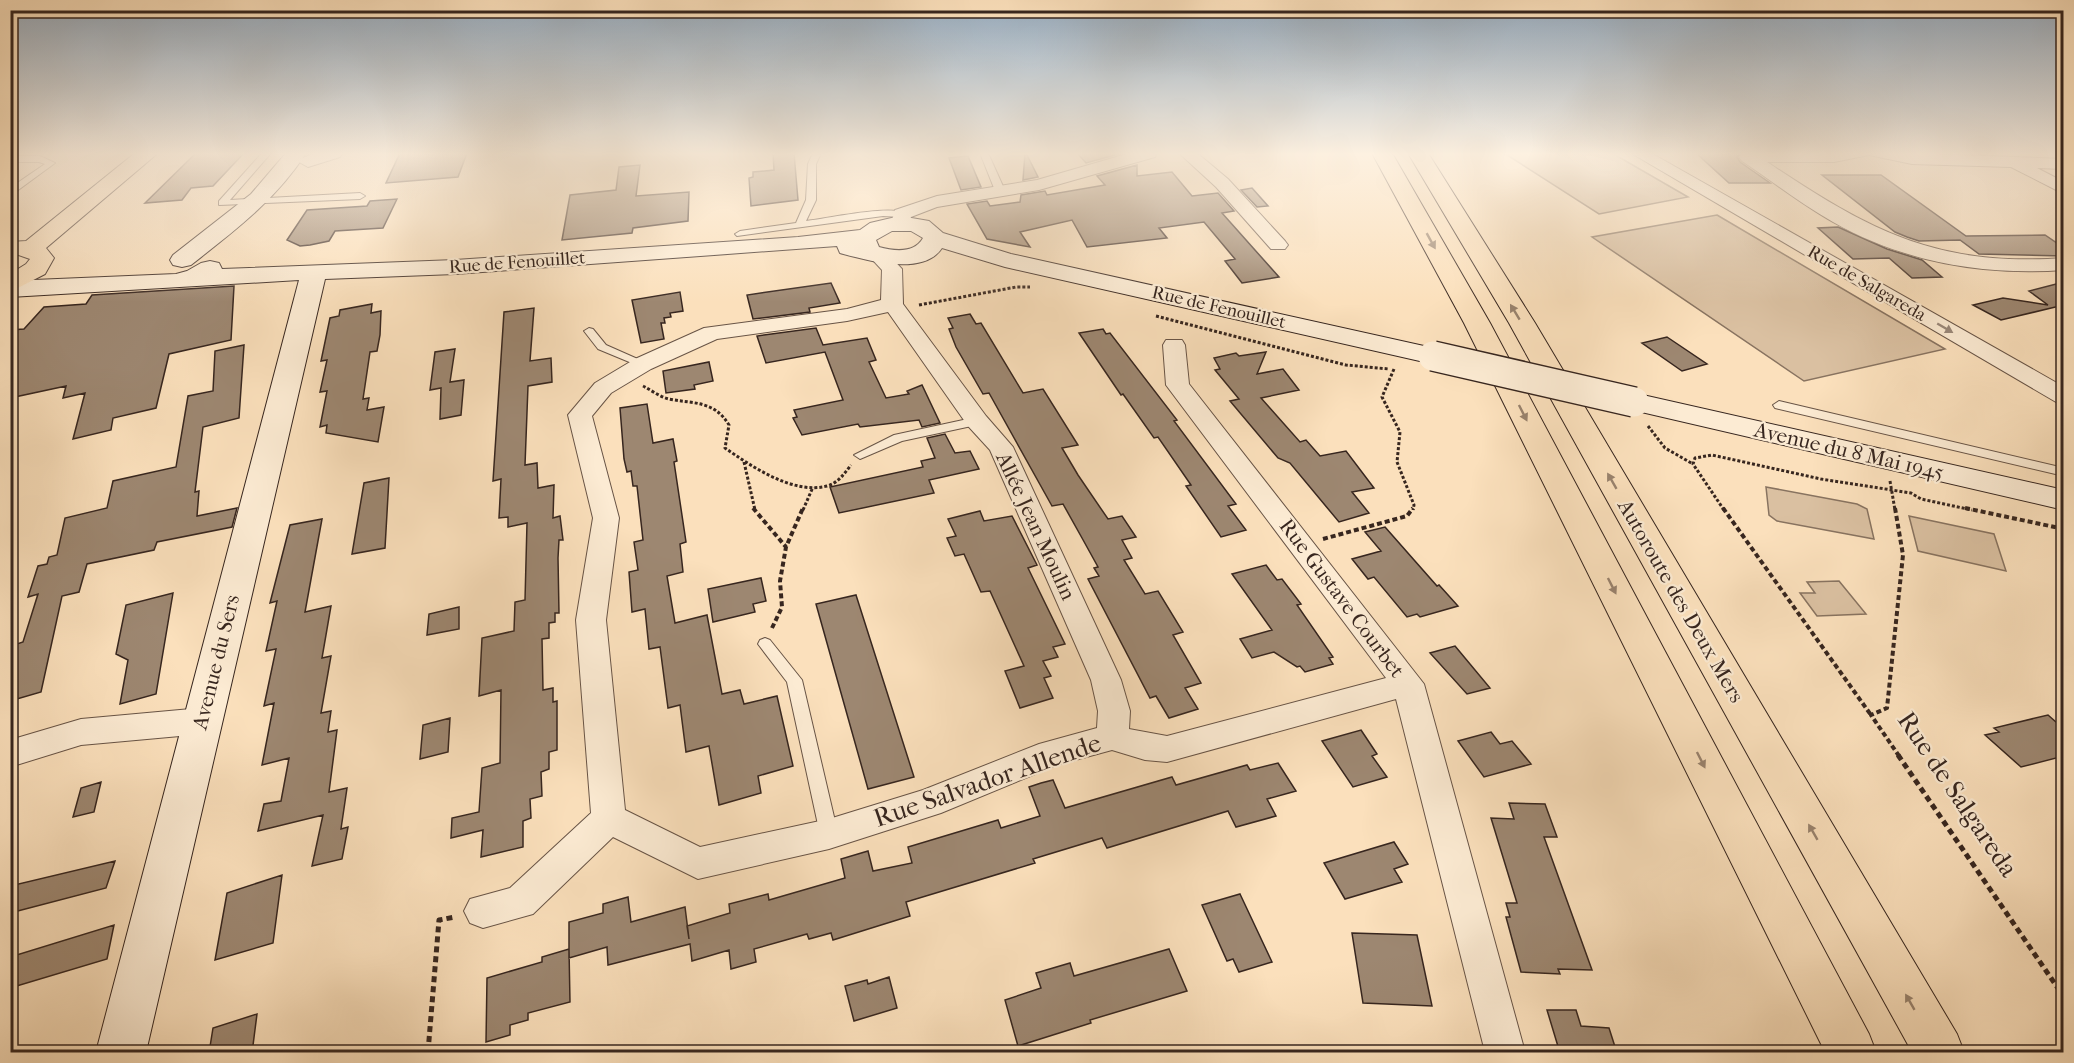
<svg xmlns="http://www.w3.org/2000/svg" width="2074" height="1063" font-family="'IM FELL French Canon',serif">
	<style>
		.green { fill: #dac0a1; stroke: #887360; stroke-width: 1.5 }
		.building { fill: #9d8771; stroke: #37261f; stroke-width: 1.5 }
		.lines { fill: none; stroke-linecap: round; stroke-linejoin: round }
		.lane-casing { stroke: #685446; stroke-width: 2 }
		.street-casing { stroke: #685446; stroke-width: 2 }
		.secondary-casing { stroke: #37261f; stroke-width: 2 }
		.primary-casing { stroke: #37261f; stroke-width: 2 }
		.highway-casing { stroke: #37261f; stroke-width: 2 }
		.path-far2 { stroke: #37261f; stroke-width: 3; stroke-dasharray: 3 2; stroke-linecap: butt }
		.path-far1 { stroke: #37261f; stroke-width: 4; stroke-dasharray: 5 3; stroke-linecap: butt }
		.path { stroke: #37261f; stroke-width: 5; stroke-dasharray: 6 4; stroke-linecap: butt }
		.lane { fill: #fcebd3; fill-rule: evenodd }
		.street { fill: #fcebd3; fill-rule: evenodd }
		.secondary { fill: #fcebd3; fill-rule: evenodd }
		.primary { fill: #fbe0bc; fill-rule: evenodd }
		.highway { fill: #fbe0bc; fill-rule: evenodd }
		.secondary-bridge-casing { stroke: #37261f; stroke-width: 32; stroke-linecap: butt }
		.secondary-bridge { stroke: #fcebd3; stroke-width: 29 }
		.oneway { fill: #99836e }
		.oneway2 { fill: #9a8879 }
		.labels { text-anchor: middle; stroke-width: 4.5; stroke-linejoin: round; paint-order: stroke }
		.far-street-label { font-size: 18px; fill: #37261f; stroke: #fcebd3 }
		.street-label { font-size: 21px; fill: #37261f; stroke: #fcebd3 }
		.near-street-label { font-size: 26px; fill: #37261f; stroke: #fcebd3 }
	</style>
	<rect width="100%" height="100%" fill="#fbe0bc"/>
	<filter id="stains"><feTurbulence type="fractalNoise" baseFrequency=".00333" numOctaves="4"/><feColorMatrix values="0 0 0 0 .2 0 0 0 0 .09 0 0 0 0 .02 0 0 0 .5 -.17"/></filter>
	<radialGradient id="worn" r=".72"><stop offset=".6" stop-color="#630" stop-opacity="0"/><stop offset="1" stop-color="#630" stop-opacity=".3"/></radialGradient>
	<path class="green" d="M1504 153H1612L1688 197 1599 214Z
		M1717 215 1945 349 1804 381 1592 237Z
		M1766 487 1857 504 1867 509 1874 539 1777 521 1769 515Z
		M1909 516 1994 534 2006 571 1918 551Z
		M1839 581 1866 614 1817 616 1800 593H1815L1807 582Z"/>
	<path class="building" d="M196 153H244L213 186 191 188 182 200 145 203Z
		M400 153H467L458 177 386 183Z
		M773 153H794L798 200 751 206 749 178 753 177V172L774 170Z
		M1025 153H1026L1038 177 1023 180Z
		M1077 153H1122L1086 163Z
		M1696 153H1740L1737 157 1740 162 1770 183H1729Z
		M968 156 981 187 961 190 949 158Z
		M640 165 636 196 689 192 688 221 633 228 632 233 562 240 570 195 616 190 619 167Z
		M1137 165V176L1172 172 1192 196 1218 193 1234 211 1222 213 1279 277 1242 283 1225 261 1235 259 1204 222 1159 228 1167 238 1087 247 1072 220 1020 232 1030 247 987 239 967 204 987 201 990 206 1020 202 1021 195 1045 191 1047 195 1105 185 1097 176Z
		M1822 175H1881L1966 236 2045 235 2064 248V256L1979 254 1960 240 1919 241 1907 237 1895 232Z
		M1252 188 1268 206 1257 207 1241 190Z
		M397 199 383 228 335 231 329 241 310 245 300 246 287 240 307 210 367 206 370 201Z
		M1838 227 1887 249 1922 260 1942 277 1912 278 1889 258 1853 259 1818 228Z
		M2064 282V305L2001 320 1973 305 2003 298 2048 305 2029 291Z
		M831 283 840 303 809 308 810 312 753 319 747 295Z
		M234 286 231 340 169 354 156 408 113 418 111 430 73 439 85 393 63 398 66 386 10 398V330L24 329 44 307 86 304 92 295Z
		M680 292 683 311 670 313 671 317 664 318 665 323H661L664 339 641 343 632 300Z
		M372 304 371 313 381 311 380 335 377 351 370 352 363 399 369 398 367 410 384 407 378 442 326 433 327 425 320 427 327 391 320 392 327 360 321 361 330 318 339 316 340 310Z
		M534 308 530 361 551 358 552 382 528 386 525 465 537 463 538 488 554 485 553 518 560 516 563 540H559L558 558 559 613H555V622L549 623V638L542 639 543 690 553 688V702L557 701V750L549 752V769L541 772 542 796 530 799 531 818 523 821V847L481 857 483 830 451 838 452 818 479 812 482 768 500 763 501 690 479 696 482 638 514 631 515 602 525 600 527 523 508 527V517L499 518 501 479 493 481 504 312Z
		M970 314 976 324 981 323 1023 393 1043 389 1078 445 1062 448 1078 475 1108 519 1122 516 1136 537 1122 540 1132 558 1124 560 1145 594 1158 591 1183 632 1173 635 1201 683 1185 688 1198 709 1169 718 1156 696 1150 698 1088 579 1099 576 1094 568 1098 567 1082 538 1063 504 1052 506 989 393 983 394 956 347 949 329 953 328 948 318Z
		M816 328 823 345 867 338 876 360 869 362 886 398 909 394 907 391 922 385 940 423 922 427 919 420 860 427 858 424 802 435 793 418 797 417 794 410 843 400 825 352 766 363 757 336Z
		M1103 329 1106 334 1110 333 1177 420 1174 421 1236 504 1228 506 1246 530 1221 537 1186 486 1191 485 1158 437 1154 438 1123 394 1121 395 1079 333Z
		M1667 337 1707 364 1682 371 1642 343Z
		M244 345 239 418 203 427 195 492 199 491 197 516 237 508 232 527 157 542 154 550 87 564 79 592 62 596 41 692 10 701V658L14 645 23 642 38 594 28 597 38 566 47 564 49 557 57 555 65 518 107 508 113 481 176 467 188 396 213 391 215 351Z
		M455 349 450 382 464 380 461 415 440 419 441 388 430 390 435 352Z
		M1266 352 1257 374 1283 369 1299 390 1261 398 1300 442 1306 440 1320 456 1346 451 1374 488 1352 492 1369 513 1339 522 1290 463 1278 458 1230 401 1239 399 1215 370 1220 369 1214 358 1236 353 1239 356Z
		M709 362 713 381 694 385 695 389 666 393 663 371Z
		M647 404 653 443 673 439 677 461 674 462 686 542 680 544 683 572 667 576 675 623 707 615 722 694 740 690 744 704 777 696 793 766 758 776 761 793 719 805 709 746 686 752 680 705 668 708 660 647 649 649 645 609 632 612 629 572 638 570 634 542 643 540 637 486H633L631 471 627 472 624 459 620 408Z
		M945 434 955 453 970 451 979 469 929 480 934 493 839 513 830 487 923 467 921 461 935 458 927 438Z
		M389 478 385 548 352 554 364 483Z
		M980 511 984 521 1012 516 1037 565 1028 568 1065 644 1053 647 1058 657 1043 661 1051 676 1044 678 1053 698 1020 708 1005 671 1024 666 990 591 981 592 964 554 955 556 947 538 956 536 948 519Z
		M322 519 305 612 331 606 322 658 331 656 321 713 331 711 328 732 337 730 329 792 347 788 341 829 348 827 342 859 312 866 323 815 258 831 264 804 281 801 289 758 262 765 274 703 264 706 276 649 266 651 277 601 270 603 290 525Z
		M1385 527 1437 586 1439 585 1458 606 1420 617 1417 614 1407 617 1374 577 1368 579 1352 559 1381 551 1365 532Z
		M1266 565 1277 580 1282 579 1301 604 1297 605 1333 657 1329 658 1333 664 1305 672 1300 666 1297 667 1274 652 1252 658 1240 639 1272 630 1232 574Z
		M761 578 766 601 753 604 755 612 713 622 708 589Z
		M173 593 156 694 120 704 128 660 116 654 126 605Z
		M856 595 914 777 868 789 816 604Z
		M459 607V629L427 635 429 614Z
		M1455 646 1490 688 1467 694 1430 653Z
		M2048 715 2064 729V756L2021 767 1985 735 1999 732 1994 728Z
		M450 718 448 752 420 759 423 725Z
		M1361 730 1377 754 1372 756 1387 777 1353 787 1322 741Z
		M1491 732 1500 744 1512 741 1531 764 1484 777 1458 741Z
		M1278 763 1296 791 1267 799 1276 816 1236 827 1228 811 1107 848 1102 838 1033 859 1035 863 906 902 910 916 833 940 831 933 809 939 807 934 754 949 756 962 731 969 729 950 692 961 690 944 608 965 607 947 569 958V922L603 913V904L628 897 631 922 685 907 689 939 687 926 730 913 729 904 768 894 769 900 845 878 841 859 868 851 873 871 912 863 908 847 998 820 1001 828 1040 816 1029 787 1041 783 1053 780 1065 808 1172 777 1176 785 1247 765 1250 770Z
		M101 782 94 812 73 817 81 788Z
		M1509 803 1545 804 1557 837H1544L1592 970 1558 969 1560 974 1521 972 1506 917H1510L1506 903H1517L1491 818 1514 819Z
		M1394 842 1408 864 1394 869 1402 882 1345 899 1324 863Z
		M115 861 106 888 10 913V886Z
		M282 875 273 943 215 960 227 893Z
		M1240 894 1272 962 1239 972 1233 959 1227 961 1202 905Z
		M114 925 107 959 10 988V957Z
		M1352 933 1417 935 1432 1006 1363 1003Z
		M569 949 570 1002 528 1013V1020L510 1025V1035L486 1042 487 978 542 962V957Z
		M1169 949 1187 991 1090 1020 1091 1023 1018 1046 1005 1000 1041 988 1036 973 1070 963 1074 976Z
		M889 977 897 1008 854 1021 845 986 867 980 868 984Z
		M1547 1010H1576L1581 1026 1609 1028 1617 1053H1560Z
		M257 1014 252 1053H209L213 1028Z"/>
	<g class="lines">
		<defs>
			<path id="lane" d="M262 153H271L230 200 360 193 365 196 360 199 219 205V201Z
				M813 153H821L816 164V200L806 221C826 219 892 204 907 214L902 217 883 216 737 236 735 234 740 231 796 223 806 200 808 164Z
				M980 153H988L1006 193 1004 195 996 193Z
				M10 156H40L55 163 10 196V188L45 164 39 162H10Z
				M589 328 593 329 606 345 649 364 647 366H639L598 349 584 331Z
				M1779 401 2064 468V476L1775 408 1773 405Z
				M977 417 983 421 981 424 902 441 860 459 854 455 894 435Z
				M765 638 770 640 802 680 838 834 835 839 829 842 823 839 820 834 787 682 758 644 760 640Z"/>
			<path id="street" d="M317 153H342L340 157 308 167 299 162 302 158Z
				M1130 153H1157L1155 157 1039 190 937 207 911 217 907 228 900 230 891 224 895 210 937 196 1037 180Z
				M1179 153H1197L1228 179 1285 241 1288 245 1285 249H1271L1216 187Z
				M1631 153H1651L2064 387V404L2056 402Z
				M1743 153H1907L2064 159V169L2037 168 2064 182V194L2011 167 1912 164 1869 155 1834 162H1767C1870 231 1936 267 2064 258V270C1984 276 1903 262 1833 222 1801 204 1772 181 1742 161L1739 157Z
				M880 251 887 253 902 269 903 304 986 416 1013 447 1121 680 1130 711 1129 729 1167 736 1386 678 1166 385 1163 345 1166 340H1182L1185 345 1189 384 1424 684 1525 1052H1485L1396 699 1167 762 1145 760 1112 750 1057 765 941 813 829 849 698 879 613 837 533 914 483 928 470 923 464 911 470 899 510 888 591 813 576 620 593 518 568 415 595 383 635 359 704 328 847 309 881 300 882 270 870 257 873 253ZM888 312 968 426 990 450 1091 680 1098 711 1097 728 1039 744 923 790 829 819 700 847 625 810 606 620 619 518 592 416 611 393 651 369 717 339 847 321Z
				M202 708 213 712 218 721 213 730 202 734 81 745 10 767V740L81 719Z"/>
			<path id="secondary" d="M286 153H306C276 200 234 231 191 265L182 267 173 265 170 260 173 255 251 194Z
				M900 216 929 221 943 233 1011 254 1433 348 1443 350 1447 356 1443 362 1433 364 1005 267 942 248C923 277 866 260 840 253L837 246 455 274 325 279 146 1052H96L299 280 10 297V281L176 274 187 271 201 263 210 261 219 263 222 269 455 260 798 237 860 230 870 223ZM892 231H911L923 238C914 254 894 251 879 247L876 240Z
				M1634 393 2064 490V510L1624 408 1620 402 1624 396Z"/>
			<path id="primary" d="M135 153H158L46 248 54 258 45 274 10 292V274L26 264 30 259 10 252V242L26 241Z"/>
			<path id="highway" d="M1372 153H1392L1490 323 1869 1034 1876 1052H1825L1464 323Z
				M1408 153H1428L1535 323 1957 1034 1964 1052H1912L1509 323Z"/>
		</defs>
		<use href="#lane" class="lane-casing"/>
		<use href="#street" class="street-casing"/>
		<use href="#secondary" class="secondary-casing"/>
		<use href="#primary" class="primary-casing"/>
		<use href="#highway" class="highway-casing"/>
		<path class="path-far2" d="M919 305 1016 287H1030
			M1156 316 1346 365 1389 369
			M1394 369 1382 397 1400 432 1397 462 1414 505 1413 510
			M643 386C651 390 660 397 669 399 693 404 714 400 729 425L725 448C751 466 793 495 827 486 838 483 844 474 851 465
			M1648 426 1665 448 1693 464
			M744 462 755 510
			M1890 481 1895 510
			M803 510 813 487
			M1724 510 1693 464 1695 458 1712 455 1821 479 1911 493 1921 499 1972 510"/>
		<path class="path-far1" d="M753 508 786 547
			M1723 508 1871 715
			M1895 508 1903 555 1887 708 1871 715 1899 756
			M1965 508 2064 529
			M1323 539 1407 516 1413 508
			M772 628 782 607 780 581 786 547 803 508"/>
		<path class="path" d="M1898 755 2064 997
			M428 1052 439 920 455 917"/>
		<use href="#lane" class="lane"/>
		<use href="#street" class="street"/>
		<use href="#secondary" class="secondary"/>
		<use href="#primary" class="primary"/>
		<use href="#highway" class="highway"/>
		<defs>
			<path id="secondary-bridge" d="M1433 356 1634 402"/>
		</defs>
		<use href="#secondary-bridge" class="secondary-bridge-casing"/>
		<use href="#secondary-bridge" class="secondary-bridge"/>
	</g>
	<defs><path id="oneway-solid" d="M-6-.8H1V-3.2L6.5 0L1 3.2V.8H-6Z" transform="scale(1.5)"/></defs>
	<g class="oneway">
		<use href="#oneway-solid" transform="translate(1431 241) rotate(61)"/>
		<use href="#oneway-solid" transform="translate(1515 312) rotate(-121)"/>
		<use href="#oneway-solid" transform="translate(1523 413) rotate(63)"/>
		<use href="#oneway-solid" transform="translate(1612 481) rotate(-120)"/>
		<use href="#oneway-solid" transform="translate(1612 586) rotate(63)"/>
		<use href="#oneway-solid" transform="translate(1701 760) rotate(63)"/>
		<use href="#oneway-solid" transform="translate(1813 832) rotate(-120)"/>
		<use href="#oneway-solid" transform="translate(1910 1002) rotate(-120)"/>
	</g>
	<use class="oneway2" href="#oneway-solid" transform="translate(1945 328) rotate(30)"/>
	<linearGradient id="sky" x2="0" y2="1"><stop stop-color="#95acc1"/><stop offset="0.51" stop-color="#fdf1e1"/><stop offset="1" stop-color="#fdf1e1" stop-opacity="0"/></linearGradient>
	<rect width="2074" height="302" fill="url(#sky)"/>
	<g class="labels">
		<g class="far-street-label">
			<text transform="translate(517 262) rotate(-4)" y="6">Rue de Fenouillet</text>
			<text transform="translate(1867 283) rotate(30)" y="6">Rue de Salgareda</text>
			<text transform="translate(1219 307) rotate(13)" y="6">Rue de Fenouillet</text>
		</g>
		<g class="street-label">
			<text transform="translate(1849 451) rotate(13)" y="7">Avenue du 8 Mai 1945</text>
			<text transform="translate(1036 526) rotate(65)" y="7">Allée Jean Moulin</text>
			<text transform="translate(1342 598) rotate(53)" y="7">Rue Gustave Courbet</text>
			<text transform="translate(1681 601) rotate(60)" y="7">Autoroute des Deux Mers</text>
			<text transform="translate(216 662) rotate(-76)" y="7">Avenue du Sers</text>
		</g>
		<g class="near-street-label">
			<text transform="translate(987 780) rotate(-19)" y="9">Rue Salvador Allende</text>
			<text transform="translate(1958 794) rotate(56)" y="9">Rue de Salgareda</text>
		</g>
	</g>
	<rect width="2074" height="1063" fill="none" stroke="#fbe0bc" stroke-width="36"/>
	<rect x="12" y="12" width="2050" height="1039" fill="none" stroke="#37261f" stroke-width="3"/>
	<rect x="18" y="18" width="2038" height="1027" fill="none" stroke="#37261f" stroke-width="1.5"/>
	<rect width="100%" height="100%" filter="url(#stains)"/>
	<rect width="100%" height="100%" fill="url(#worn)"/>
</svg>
